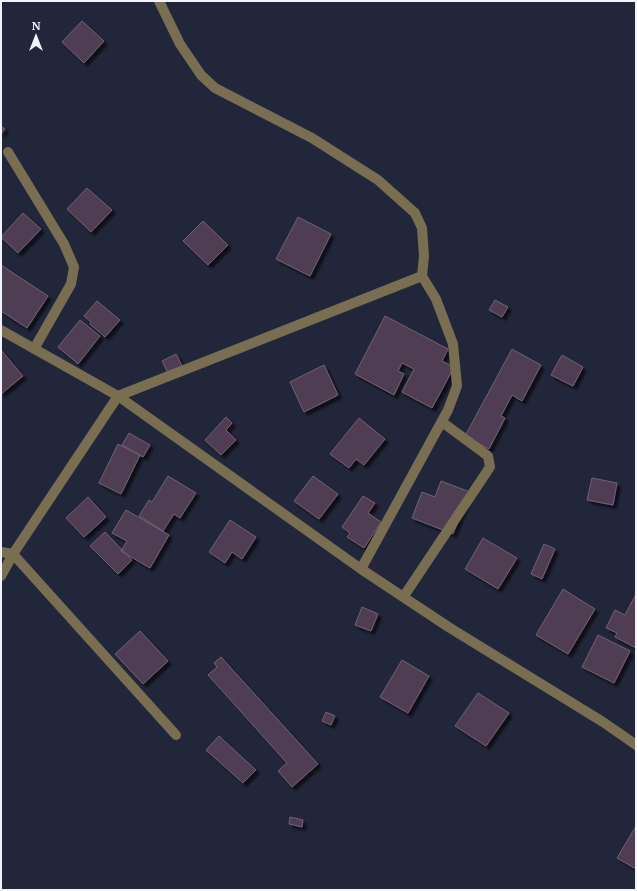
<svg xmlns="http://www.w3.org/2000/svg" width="637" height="891" font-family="Merriweather,serif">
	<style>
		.building { fill: #503d52; stroke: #726175; filter: url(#shadow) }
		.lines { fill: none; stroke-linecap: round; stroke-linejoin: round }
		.minor { stroke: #796e50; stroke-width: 10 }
	</style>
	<defs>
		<filter id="shadow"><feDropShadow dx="3.5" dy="3.5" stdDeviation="1" flood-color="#0009"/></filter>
	</defs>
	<rect width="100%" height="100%" fill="#22263a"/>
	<path class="building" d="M82 21 104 41 84 63 62 42Z
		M1 126 5 129 1 134Z
		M87 188 112 210 91 232 67 209Z
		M23 213 41 229 18 253 1 237Z
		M298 217 331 234 310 276 276 259Z
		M203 221 228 245 208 265 183 241Z
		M1 265 48 296 27 328 1 311Z
		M495 300 508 307 502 317 489 310Z
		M97 301 120 320 105 337 90 324 91 322 84 316Z
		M385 316 448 349 442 361 454 367 432 408 402 392 414 369 402 363 398 371 404 374 394 395 355 374Z
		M80 320 100 336 78 364 58 347Z
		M512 349 541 365 522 401 512 395 501 416 505 418 489 449 465 436Z
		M1 350 23 376 1 394Z
		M176 354 182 366 168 373 162 361Z
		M562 355 583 367 573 386 551 375Z
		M324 365 338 395 304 412 290 382Z
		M226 417 232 423 226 430 236 440 221 455 205 440Z
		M359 418 385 439 364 465 356 459 349 468 330 454Z
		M129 433 150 445 143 457 122 445Z
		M118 444 140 455 121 494 99 483Z
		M168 476 196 493 180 518 174 514 163 531 139 516 149 500 152 502Z
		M313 476 338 494 319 519 294 501Z
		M592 478 617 483 613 505 587 500Z
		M441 481 470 492 453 534 412 518 422 492 435 497Z
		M363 496 375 503 368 513 381 522 364 548 347 537 350 533 342 527Z
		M88 497 106 517 84 537 66 518Z
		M126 510 169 535 150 568 121 551 127 541 112 533Z
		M230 520 256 537 242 559 232 552 225 563 209 552Z
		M105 532 132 560 118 574 90 546Z
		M483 538 517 558 498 589 465 569Z
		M544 544 555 549 542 579 531 574Z
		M563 589 595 609 568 654 536 635Z
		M636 594V648L615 637 617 633 606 628 615 610 625 615Z
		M362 607 378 614 371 631 355 625Z
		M140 631 168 661 143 684 115 654Z
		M598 635 630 651 614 683 582 667Z
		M221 657 318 764 292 787 278 771 287 763 208 675 217 667 214 663Z
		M402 660 429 676 408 713 380 697Z
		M478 693 509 713 486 746 455 726Z
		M326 712 335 716 331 725 322 721Z
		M219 736 256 770 243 783 206 750Z
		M290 817 303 820 302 827 289 824Z
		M636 826V869L617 858Z"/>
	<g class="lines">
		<path class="minor" d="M8 152 64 244 74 267 71 284 34 349
			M1 330 118 396 361 569 448 410 457 386 453 344 436 299 422 276 424 256 422 228 415 213 378 180 312 138 215 88 201 75 180 44 159 1
			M1 552 13 554 118 396 422 276
			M361 569 450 628 603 722 636 745
			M1 576 13 554 176 735
			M404 596 490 467 488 456 442 422"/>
	</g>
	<rect width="637" height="891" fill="none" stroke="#f1f4fe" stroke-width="4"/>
	<g transform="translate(36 36)" stroke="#22263a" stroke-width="3" paint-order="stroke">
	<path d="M0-3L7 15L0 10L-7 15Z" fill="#f1f4fe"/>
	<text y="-6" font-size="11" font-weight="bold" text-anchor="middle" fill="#f1f4fe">N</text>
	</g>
</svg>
